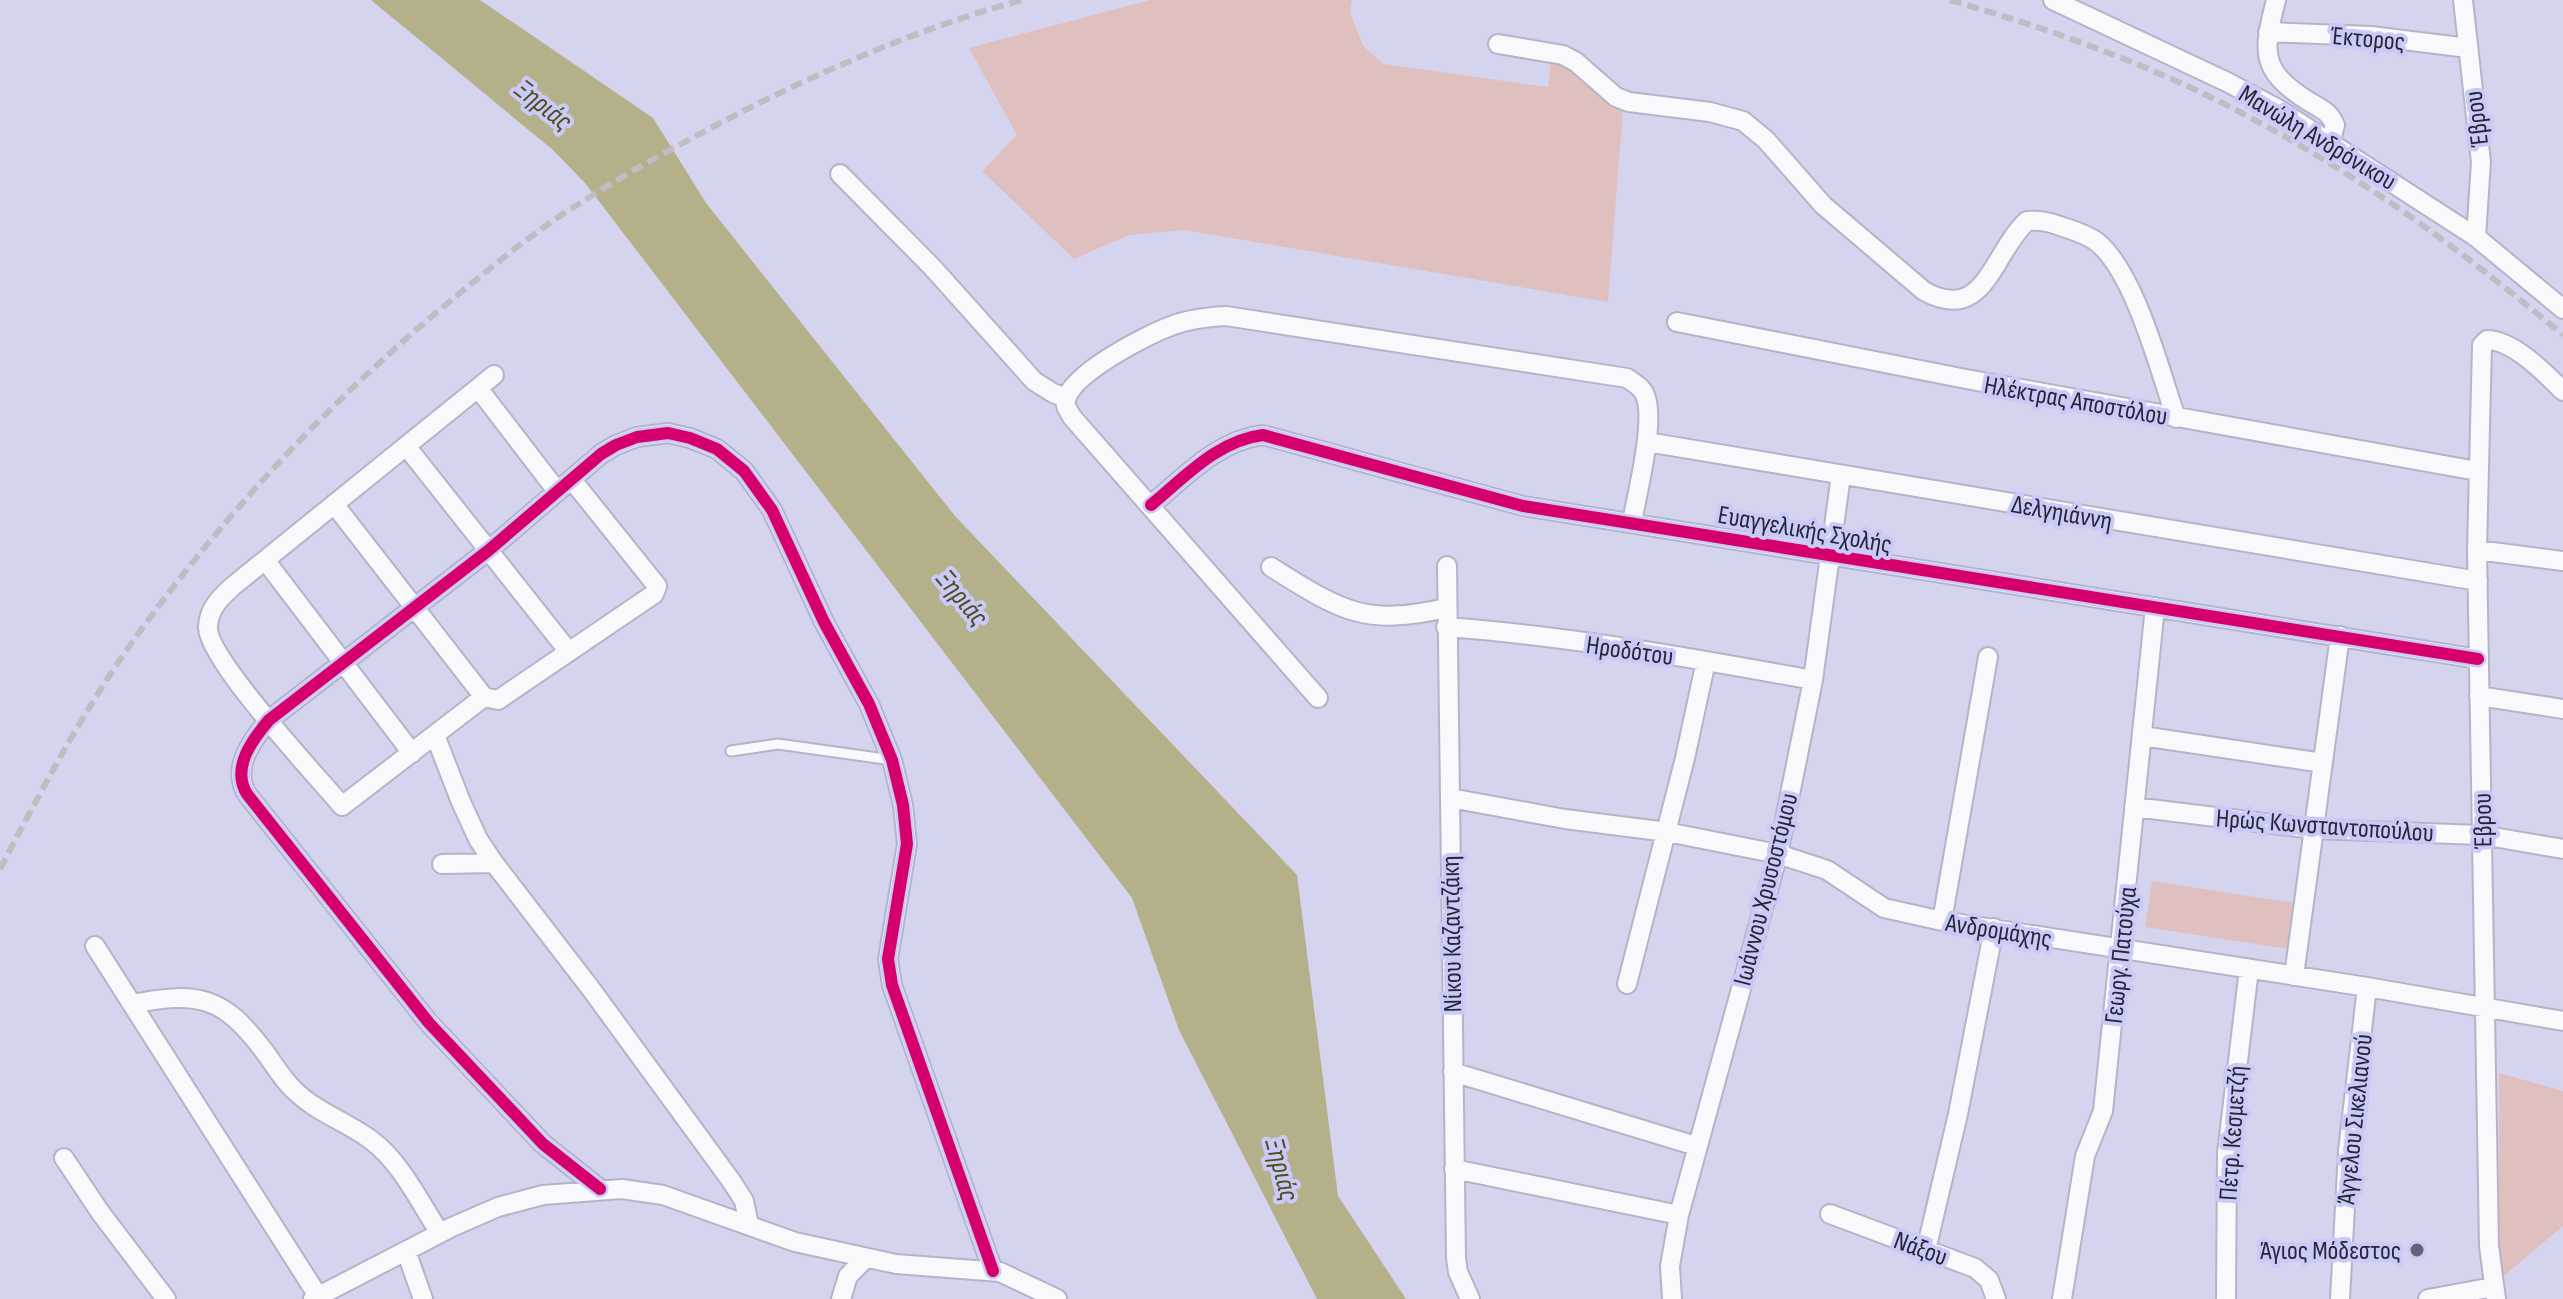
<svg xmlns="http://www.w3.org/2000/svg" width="2563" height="1299" font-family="'Sofia Sans Condensed',sans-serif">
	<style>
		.green { fill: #e0c0bf }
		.water { fill: #b3b08a }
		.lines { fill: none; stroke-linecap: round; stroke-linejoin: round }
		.lane-casing { stroke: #b4b4c8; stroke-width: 13 }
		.street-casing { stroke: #b4b4c8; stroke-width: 22 }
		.lane { stroke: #f9f9fc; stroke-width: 9 }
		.street { stroke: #f9f9fc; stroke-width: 18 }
		.rail { stroke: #bdbdc4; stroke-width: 6; stroke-dasharray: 12 6; stroke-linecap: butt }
		.cycleway-casing { stroke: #cacaf8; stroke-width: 17 }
		.cycleway { stroke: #d6006c; stroke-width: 12 }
		.poi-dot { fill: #636377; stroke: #cacaf8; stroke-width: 3 }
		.labels { text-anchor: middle; stroke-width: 8; stroke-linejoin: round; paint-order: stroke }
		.street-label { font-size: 26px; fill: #262637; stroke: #cacaf8 }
		.poi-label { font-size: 26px; fill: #262637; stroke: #cacaf8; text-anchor: end }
		.water-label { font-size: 28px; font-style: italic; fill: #514c1a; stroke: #cacaf8 }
	</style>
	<rect width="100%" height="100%" fill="#d4d4ee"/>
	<path class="green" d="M1150 0H1352L1350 12 1363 46 1384 64 1548 87 1551 59 1568 68 1623 109 1608 302 1184 230 1129 235 1074 259 982 171 1017 135 969 48Z
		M2152 881 2295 903 2288 949 2145 927Z
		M2499 1073 2563 1091V1226L2499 1280Z"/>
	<path class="water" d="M371 0H480L653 118 706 203 955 516 1297 875 1338 1196 1406 1299H1317L1179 1030 1132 898 585 183 553 150Z"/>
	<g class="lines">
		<defs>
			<path id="lane" d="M731 751 778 744 892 760"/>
			<path id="street" d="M2053 0 2227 82 2278 109 2476 237 2563 309
				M2276 0C2263 51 2259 70 2308 101 2320 108 2329 111 2335 125L2330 144
				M2463 0 2481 162 2476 237
				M2268 32 2371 36 2468 48
				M1498 44 1563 55 1576 62 1616 97 1629 102 1710 112 1743 121 1766 140 1823 205 1924 291C1985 325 1992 253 2027 221 2041 220 2049 222 2063 227 2075 231 2086 234 2097 242 2135 273 2160 371 2176 418
				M840 174 933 268 1034 381 1053 393 1066 398
				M1677 322 1966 379 2477 471
				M494 375 233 586C221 597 209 608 208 626 205 657 318 777 342 806L484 697 498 700 654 594 657 586 572 480
				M478 388 557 491
				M1647 442 2478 581
				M406 446 569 652
				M334 504 484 697
				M1151 505C1184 478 1218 440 1263 435L1523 506 2478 659
				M2477 550 2563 561
				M265 560 412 753
				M1447 566 1456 1258 1458 1272 1470 1299
				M1271 567C1340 610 1363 627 1446 608
				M1446 627C1569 636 1692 658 1813 680
				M2479 696 2563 709
				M1318 698 1072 417C1069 411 1064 406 1066 400 1071 374 1146 335 1171 326 1188 319 1207 317 1226 316L1627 378C1634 383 1642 387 1645 395 1656 420 1637 494 1632 522
				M435 735 461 802 478 839 494 863 591 989 732 1182 744 1201 749 1225
				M2142 736 2323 763
				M1450 798 1565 819 1667 832 1778 854 1827 870 1884 908 1942 921 2367 987 2563 1021
				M2134 807 2313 829 2482 835 2563 849
				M442 864 494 863
				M1942 921 1988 657
				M95 946 318 1296
				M2294 976 2340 636
				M1627 984 1685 758 1706 661
				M132 1004C198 991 223 996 264 1051 274 1064 282 1079 294 1090 316 1112 347 1122 371 1140 401 1162 420 1203 440 1233
				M1453 1072 1696 1146
				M64 1158 100 1212 166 1299
				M1454 1169 1679 1215
				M600 1189 543 1144 429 1023 247 794C231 768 252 740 269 720L489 550 601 454 616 445 637 437 668 433 690 438 717 449 744 471 772 510 824 622 869 704 892 760 903 805 907 844 888 959 892 985 993 1271
				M1830 1214 1975 1268 1989 1280 1996 1299
				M1926 1250 1958 1114 1994 928
				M406 1251 423 1299
				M313 1299 452 1227 498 1207 543 1195 622 1189 663 1195 795 1242 896 1264 1000 1272 1057 1299
				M841 1299 848 1276 866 1258
				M1672 1299 1670 1266 1679 1215 1778 854 1813 680 1841 475
				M2062 1299 2085 1156 2103 1111 2155 607
				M2226 1299 2227 1153 2249 969
				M2340 1299 2348 1151 2367 987
				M2428 1299 2493 1287
				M2496 1299 2489 1246 2477 550 2482 345 2487 340C2513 340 2545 373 2563 391"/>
		</defs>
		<use href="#lane" class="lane-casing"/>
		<use href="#street" class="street-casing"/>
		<use href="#lane" class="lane"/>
		<use href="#street" class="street"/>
		<path class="rail" d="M1950 0C2053 30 2155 66 2249 117 2363 177 2465 253 2563 335
			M0 869C41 791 82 713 133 641 226 511 336 394 460 293 499 261 539 228 582 202 634 168 690 139 745 110 833 66 926 26 1022 0"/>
		<defs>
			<path id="cycleway" d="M1151 505C1184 478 1218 440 1263 435L1523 506 2478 659
				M600 1189 543 1144 429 1023 247 794C231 768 252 740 269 720L489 550 601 454 616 445 637 437 668 433 690 438 717 449 744 471 772 510 824 622 869 704 892 760 903 805 907 844 888 959 892 985 993 1271"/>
		</defs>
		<use href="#cycleway" class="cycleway-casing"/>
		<use href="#cycleway" class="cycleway"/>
	</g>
	<circle class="poi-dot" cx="2417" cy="1250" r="8"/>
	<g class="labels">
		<g class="street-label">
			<text transform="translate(2368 38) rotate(5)" y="9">Έκτορος</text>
			<text transform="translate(2476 119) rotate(-97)" y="9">Έβρου</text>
			<text transform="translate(2318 137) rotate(31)" y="9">Μανώλη Ανδρόνικου</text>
			<text transform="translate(2076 400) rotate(10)" y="9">Ηλέκτρας Αποστόλου</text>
			<text transform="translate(2062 512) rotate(10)" y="9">Δελγηιάννη</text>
			<text transform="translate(1805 529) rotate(10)" y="9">Ευαγγελικής Σχολής</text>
			<text transform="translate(1630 650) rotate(8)" y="9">Ηροδότου</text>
			<text transform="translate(2482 821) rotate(-91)" y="9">Έβρου</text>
			<text transform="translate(2325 825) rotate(4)" y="9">Ηρώς Κωνσταντοπούλου</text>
			<text transform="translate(1765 889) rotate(-76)" y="9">Ιωάννου Χρυσοστόμου</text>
			<text transform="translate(1999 930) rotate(9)" y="9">Ανδρομάχης</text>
			<text transform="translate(1451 934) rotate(-91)" y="9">Νίκου Καζαντζάκη</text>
			<text transform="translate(2120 955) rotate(-84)" y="9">Γεωργ. Πατούχα</text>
			<text transform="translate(2354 1119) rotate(-84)" y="9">Άγγελου Σικελιανού</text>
			<text transform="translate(2232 1133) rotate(-86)" y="9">Πέτρ. Κεσμετζή</text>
			<text transform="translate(1921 1248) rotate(20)" y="9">Νάξου</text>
		</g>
		<g class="poi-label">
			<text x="2401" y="1259">Άγιος Μόδεστος</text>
		</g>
		<g class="water-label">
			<text transform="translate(544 104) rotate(38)" y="10">Ξηριάς</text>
			<text transform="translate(963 597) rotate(50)" y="10">Ξηριάς</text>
			<text transform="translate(1283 1169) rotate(75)" y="10">Ξηριάς</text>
		</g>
	</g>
</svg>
